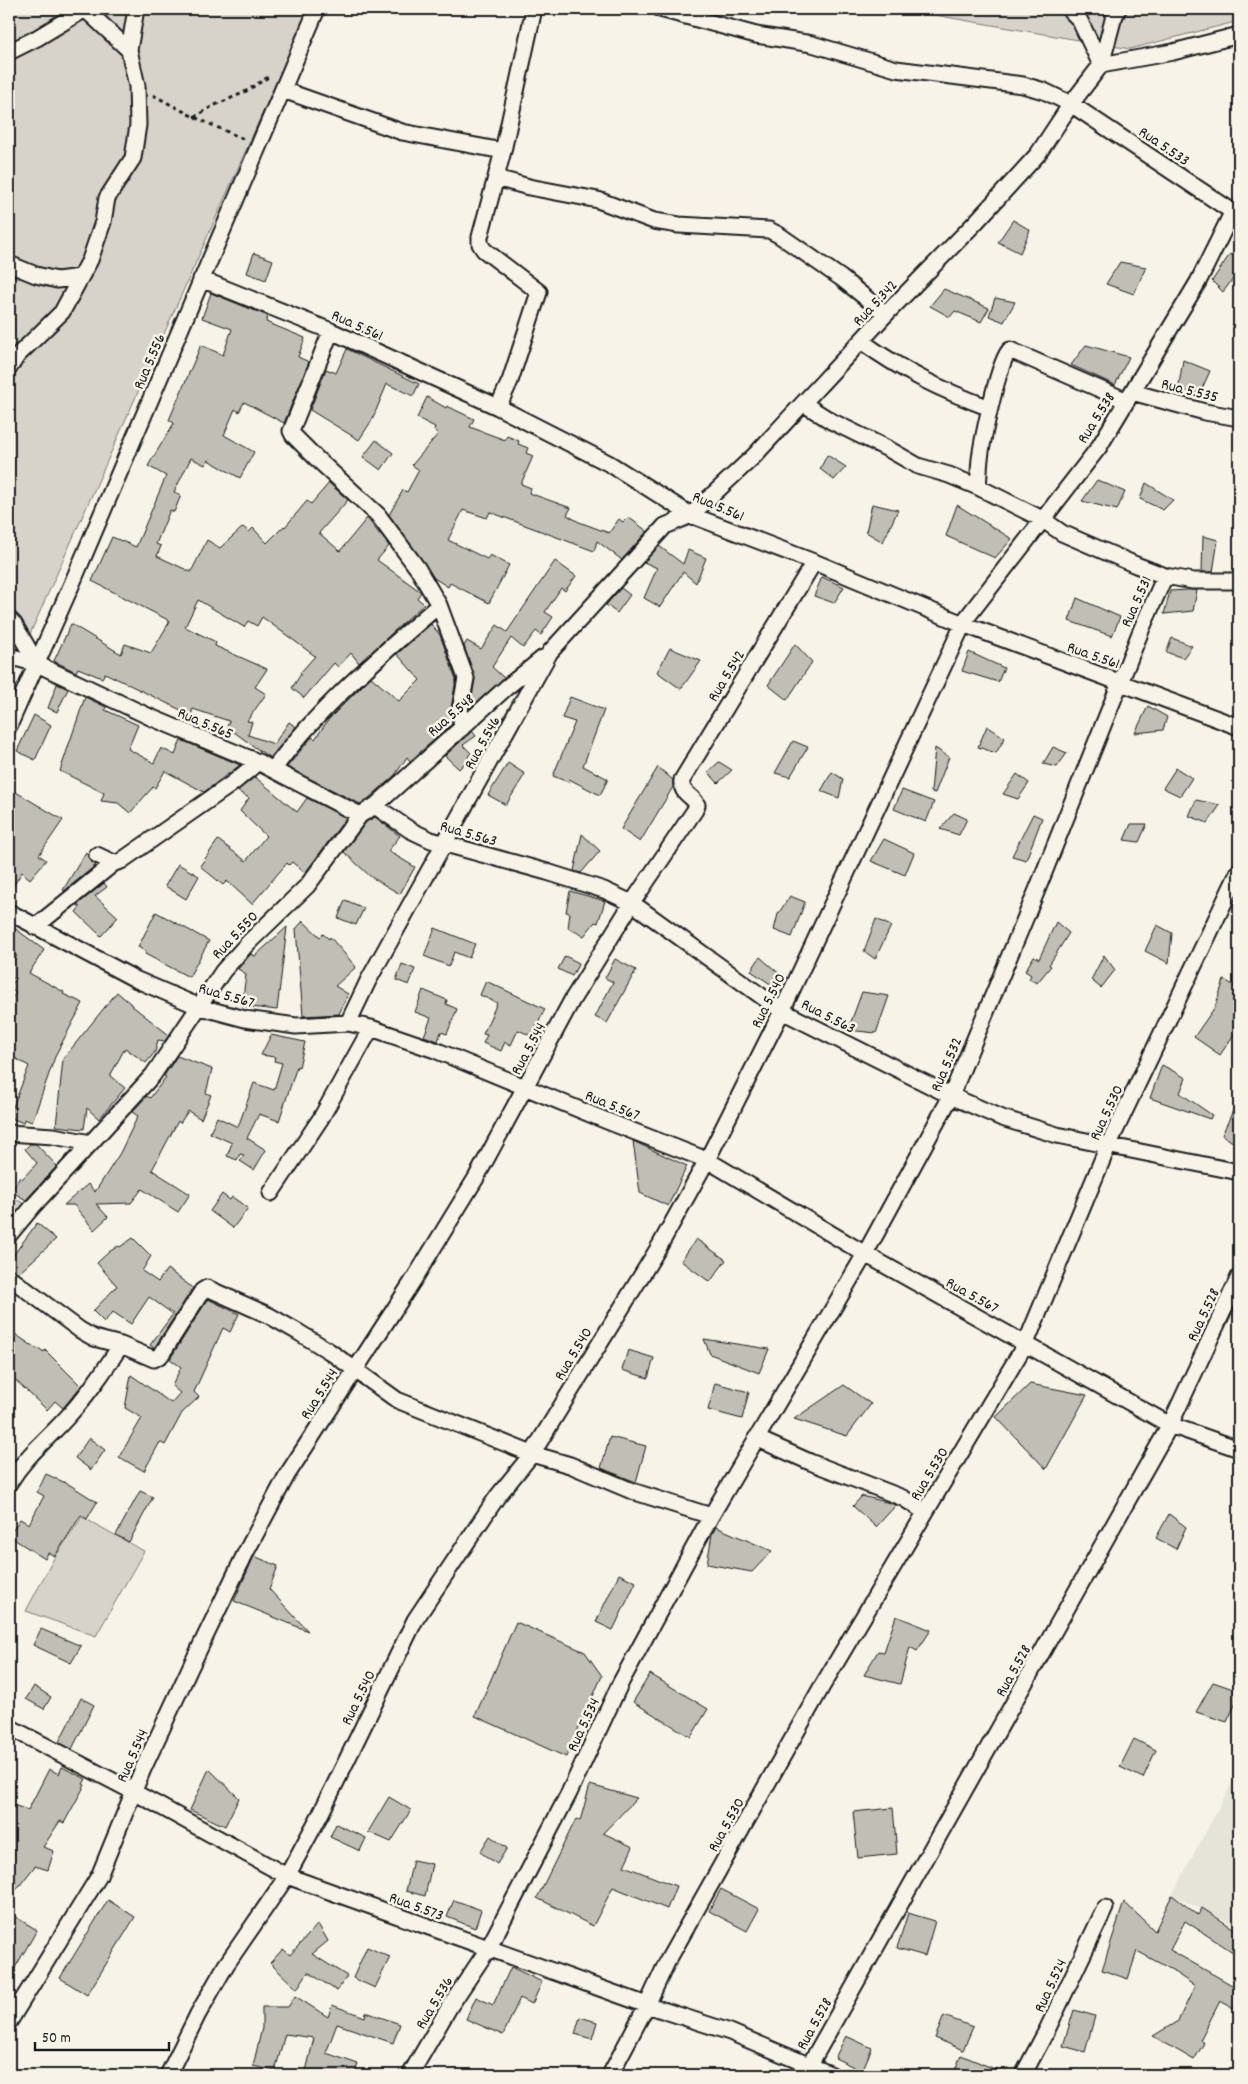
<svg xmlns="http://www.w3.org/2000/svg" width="1248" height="2084" font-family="Dekko,sans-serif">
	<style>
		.built { fill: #e6e3d9 }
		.green { fill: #d7d3cb; stroke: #7a7874 }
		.building { fill: #c0beb5; stroke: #1c1c1c }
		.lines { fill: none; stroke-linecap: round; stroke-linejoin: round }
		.street-casing { stroke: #1c1c1c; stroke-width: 19 }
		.path { stroke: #1c1c1c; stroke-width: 3; stroke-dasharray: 4 4; stroke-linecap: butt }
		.street { stroke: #f7f3e8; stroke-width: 15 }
		.labels { text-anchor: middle; stroke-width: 5; stroke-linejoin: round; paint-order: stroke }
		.street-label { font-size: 16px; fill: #1c1c1c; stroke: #f7f3e8 }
	</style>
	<rect width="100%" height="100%" fill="#f7f3e8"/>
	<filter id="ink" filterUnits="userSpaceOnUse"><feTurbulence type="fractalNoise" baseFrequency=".02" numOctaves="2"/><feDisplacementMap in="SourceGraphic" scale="10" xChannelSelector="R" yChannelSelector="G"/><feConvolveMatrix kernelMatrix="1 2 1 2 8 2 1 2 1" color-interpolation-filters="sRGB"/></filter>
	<g filter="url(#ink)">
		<path class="built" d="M1239 1770V1927L1172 1895Z"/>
		<path class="green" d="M9 9H309L9 681Z
			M900 9H1239V21L1130 49Z
			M9 1196 27 1205 9 1228Z
			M82 1517 144 1551 96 1636 26 1611 53 1560Z"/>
		<path class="building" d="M1013 220 1030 230 1020 253 998 242Z
			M254 253 273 260 266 280 247 273Z
			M1230 254 1239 260V271L1223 292 1212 281Z
			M1120 262 1146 267 1134 294 1106 284Z
			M944 289 989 308 981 322 955 311 950 317 930 306Z
			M211 293 268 316 266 322 305 338 298 357 309 362 284 423 244 402 239 412 235 409 224 435 254 452 240 478 208 460 205 465 191 458 174 492 181 495 174 512 170 510 156 544 161 546 157 556 191 572 207 540 220 548 243 527 249 532 253 528 267 543 284 526 285 527 307 501 311 504 329 483 348 500 319 533 340 551 367 518 389 546 377 560 421 592 417 598 424 604 359 663 351 653 338 667 334 663 304 698 292 688 301 674 300 673 315 656 262 617 257 626 248 621 244 627 198 600 185 627 216 642 215 646 267 669 255 687 266 694 247 721 252 722 248 735 274 744 289 722 296 727 270 758 227 727 229 721 193 709 191 715 105 673 102 678 78 668 76 672 54 661 71 624 121 654 125 644 151 653 170 621 92 581 112 537 136 547 166 476 148 466 174 423 169 420 201 345 223 355 232 329 202 318Z
			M995 298 1015 302 1004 322 989 316Z
			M359 322 379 333 375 341 355 332Z
			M1086 345 1129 357 1115 385 1071 365Z
			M347 349 419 384 413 396 387 384 372 420 359 440 310 410 326 369 336 373Z
			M1183 360 1210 371 1200 393 1178 390Z
			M427 397 446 408 447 406 474 419 470 427 505 440 507 436 519 441 518 444 528 448 526 453 533 456 521 484 531 488 529 493 571 508 567 515 579 522 609 533 619 519 623 522 628 517 647 531 622 560 597 541 594 551 490 512 487 518 463 510 448 540 487 559 490 555 509 565 489 603 450 583 448 587 434 578 389 515 403 490 407 492 419 470 412 465 438 434 434 430 435 427 417 418Z
			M376 440 393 453 381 470 363 457Z
			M827 455 846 467 834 480 820 469Z
			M1097 480 1125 492 1117 510 1082 501Z
			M1146 483 1173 500 1163 510 1140 499Z
			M872 504 898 510 883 542 866 532Z
			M957 505 1012 539 995 558 946 536Z
			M1203 536 1218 540 1213 572H1202Z
			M659 546 683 564 688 550 706 558 696 583 683 572 660 607 644 598 657 568 644 562Z
			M555 561 576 576 565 591 561 588 545 612 553 617 541 635 536 631 523 648 511 638 492 667 504 678 470 708 475 679 464 646 467 641 481 649 497 625 507 632Z
			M822 577 844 587 834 603 814 596Z
			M621 588 630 595 617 613 606 605Z
			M1188 590H1197L1193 611 1164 614 1170 591Z
			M1077 598 1120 617 1112 636 1069 621Z
			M431 624 440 635 456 679 451 709 452 724 410 761 407 757 395 775 369 798 360 804 287 767 312 737 315 739 329 719 371 677 399 701 420 680 397 654Z
			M1172 638 1192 646 1183 658 1166 652Z
			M795 644 812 662 787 700 768 685Z
			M670 648 701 661 681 689 657 672Z
			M969 652 1004 668 998 682 962 671Z
			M57 684 68 689 57 712 48 708Z
			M85 697 106 707 105 710 138 725 128 749 154 763 161 748 175 755 181 740 240 765 204 792 165 771 155 788 153 787 130 813 118 803 101 801 104 793 60 771Z
			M570 697 604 710 583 766 608 779 600 795 569 779 568 782 553 776 575 722 562 718Z
			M1148 706 1167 717 1163 730 1135 733Z
			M34 715 51 725 35 760 17 751Z
			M987 726 1005 738 996 753 978 747Z
			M472 731 476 736 463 745 471 753 468 756 470 758 459 769 445 756Z
			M793 741 808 747 790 777 775 773Z
			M1053 747 1067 753 1057 767 1043 764Z
			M935 748 949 757 935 793 931 792Z
			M719 762 732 770 718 783 708 772Z
			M508 763 525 774 506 805 488 795Z
			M658 767 673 780V787L640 842 621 829Z
			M1176 768 1192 778 1180 796 1163 788Z
			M832 772 843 779 839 798 821 791Z
			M1017 774 1029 783 1018 799 1003 794Z
			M255 777 297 812 307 798 346 818 305 873 292 862 289 865 287 863 252 904 227 881 223 885 200 866 218 840 246 861 266 836 240 811 249 798 237 791Z
			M9 788 63 820 39 855 46 860 30 879 22 872 9 893Z
			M902 790 934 802 926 822 894 809Z
			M1196 800 1220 805 1208 823 1189 816Z
			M954 813 967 819 959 835 940 829Z
			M1033 814 1042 818 1026 860 1012 856Z
			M375 817 400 836 388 851 415 867 400 894 371 877 344 852 366 822Z
			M1131 824H1147L1139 842 1124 840Z
			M582 834 600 851 581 873 574 871Z
			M884 839 914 853 905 875 871 861Z
			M86 852 90 861 96 865 64 891 63 890Z
			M178 864 199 876 186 899 165 886Z
			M104 883 107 887 95 896 118 917 101 936 76 912 80 907 77 905Z
			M570 891 605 901 598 923 595 922 584 936 568 928 570 913 566 912Z
			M790 896 805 902 792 937 774 930 778 914Z
			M345 900 364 908 356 925 338 918Z
			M156 912 209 941 189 977 145 954 146 952 138 947Z
			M876 919 891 926 875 959 864 951Z
			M303 921 320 937 323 934 329 939 330 937 356 967 335 986 348 994 339 1014 303 1016 296 929Z
			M1056 922 1069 933 1049 965 1051 966 1037 983 1029 979 1031 975 1025 971 1034 956 1039 959Z
			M9 924 44 950 29 973 64 992 63 994 83 1003 56 1054 32 1122 24 1119 23 1123 9 1117 29 1066 9 1055V1002L16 993 9 988 15 980 9 975V967L17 956 9 951Z
			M1157 925 1172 933 1169 963 1145 951Z
			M287 927 277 1010 242 1006 246 974 238 969 251 954 255 956Z
			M435 928 475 944 469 958 454 952 449 966 424 956Z
			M1104 955 1115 970 1101 988 1091 980Z
			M565 956 579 963 572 976 558 969Z
			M760 957 783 977 778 989 751 971Z
			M615 959 636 970 607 1023 595 1017 613 982 605 978Z
			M402 964 415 969 409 985 396 980Z
			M1224 980 1239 988V1027L1220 1055 1194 1037 1215 1007Z
			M486 981 545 1009 532 1036 518 1030 511 1045 505 1042 501 1051 483 1043 487 1035 483 1034 497 1003 480 995Z
			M423 990 447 1000 446 1004 457 1009 447 1034 441 1032 438 1041 424 1036 431 1018 415 1012Z
			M117 992 131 1004V1005L169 1035 165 1041 158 1040 155 1052 146 1063 125 1048 110 1076 125 1088 99 1119 87 1108 84 1129 56 1126 63 1059Z
			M862 992 889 996 876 1033 848 1030Z
			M271 1035 305 1042 299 1067 297 1066 279 1121 259 1114 247 1138 266 1150 254 1170 240 1161 244 1155 240 1154 237 1160 227 1156 232 1143 210 1133 217 1117 238 1127 254 1083 274 1090 282 1063 274 1061 275 1057 261 1055Z
			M177 1056 212 1069 206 1093 211 1095 201 1119 188 1111 180 1123 178 1121 152 1170 190 1194 178 1212 142 1189 131 1203 96 1204 108 1217 94 1230 74 1205H64L88 1184 95 1192 120 1153 138 1116 132 1112 147 1096 150 1098 166 1077 164 1076Z
			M1162 1065 1186 1078 1180 1093 1212 1115 1210 1119 1150 1098Z
			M1239 1097V1146L1222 1135Z
			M633 1141 687 1166 668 1206 640 1193Z
			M30 1144H36L57 1166 26 1200 11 1191 20 1177 22 1179 37 1163 25 1149Z
			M222 1194 230 1200 232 1197 248 1208 233 1228 210 1211Z
			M37 1223 56 1239 19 1273 9 1268V1261Z
			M133 1238 151 1256 142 1271 158 1282 167 1269 193 1288 154 1348 150 1345 173 1314 149 1297 131 1324 113 1312 104 1322 93 1311 117 1286 97 1263 109 1252 118 1246 120 1247Z
			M696 1239 726 1260 710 1282 681 1261Z
			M208 1299 239 1314 230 1332 223 1328 194 1392 199 1397 182 1413 165 1445 160 1442 144 1471 119 1457 142 1418 125 1408 131 1375 171 1403 180 1393 172 1386 181 1367 170 1359Z
			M9 1330 37 1349 38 1348 44 1352 45 1350 81 1386 63 1408 55 1401 47 1410 9 1374Z
			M704 1339 769 1349 759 1373 710 1354Z
			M628 1350 654 1358 648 1378 622 1370Z
			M715 1383 749 1392 742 1419 708 1410Z
			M1030 1384 1087 1395 1046 1469 996 1417Z
			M844 1385 871 1404 847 1436 794 1419Z
			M610 1437 646 1446 636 1482 601 1468Z
			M89 1438 105 1450 91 1470 75 1458Z
			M46 1474 70 1485 97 1502 87 1519 81 1515 55 1556 48 1553 45 1559 9 1536 20 1519 29 1524 44 1496 37 1492Z
			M140 1491 153 1497 129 1542 116 1535Z
			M862 1496 886 1502 896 1505 876 1527 853 1506Z
			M1169 1514 1186 1527 1176 1549 1156 1538Z
			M716 1527 772 1551 752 1572 707 1564 712 1534Z
			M254 1556 278 1566 269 1589 308 1631 234 1601Z
			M619 1574 636 1582 613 1630 596 1622Z
			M896 1616 931 1630 917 1651 910 1647 900 1684 864 1675 878 1651 884 1652Z
			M516 1622 585 1652 602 1676 566 1757 475 1716Z
			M41 1629 81 1646 71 1663 33 1645Z
			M650 1674 708 1709 691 1737 633 1702Z
			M1213 1682 1239 1691V1696L1227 1722 1196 1712Z
			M34 1686 51 1697 44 1709 26 1699Z
			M81 1698 94 1705 72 1749 59 1742Z
			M1134 1739 1156 1750 1143 1778 1120 1767Z
			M62 1767 86 1779 83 1784 85 1785 64 1823 60 1821 43 1847 54 1851 48 1870 35 1866 9 1899V1821L13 1805 28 1810 49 1769 59 1774Z
			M209 1769 239 1798 225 1826 190 1810Z
			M590 1785 637 1798 603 1833 633 1847 624 1866 676 1886 667 1909 613 1887 593 1926 537 1898 576 1819 580 1821Z
			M389 1797 411 1810 391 1842 368 1832Z
			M893 1808 897 1854 858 1858 853 1812Z
			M336 1824 366 1838 360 1851 330 1837Z
			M490 1836 507 1848 497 1864 480 1852Z
			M413 1860 432 1864 425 1896 406 1891Z
			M721 1889 759 1909 747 1931 709 1911Z
			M1172 1895 1198 1915 1202 1908 1239 1932V1956L1185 1921 1170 1950 1239 1989V2011L1220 2001 1200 2040 1204 2043 1194 2060 1153 2036 1178 2021 1195 1986 1174 1972V1971L1137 1951 1128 1979 1102 1970 1124 1902 1155 1931Z
			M108 1900 135 1917 87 1995 60 1978Z
			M454 1900 481 1910 475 1928 447 1917Z
			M9 1913 37 1930 9 1978Z
			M908 1913 935 1921 925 1956 897 1948Z
			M318 1924 328 1941 312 1954 347 1976 337 1991 308 1972 297 1989 270 1963 283 1949 290 1955Z
			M367 1947 390 1957 375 1988 353 1978Z
			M511 1967 542 1982 532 2004 520 1998 503 2035 466 2019 476 1997 493 2005Z
			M295 1996 328 2017 332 2005 365 2017 366 2012 400 2024 393 2043 337 2024 326 2053 358 2064 354 2075H305L314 2038 285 2034 275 2071 253 2066 262 2028V2007H288Z
			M1074 2010 1095 2016 1085 2052 1063 2046Z
			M944 2016 973 2027 963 2050 935 2038Z
			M580 2017 597 2022 592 2039 575 2034Z
			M846 2036 872 2048 862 2071 835 2058Z
			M961 2055 1009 2075H953Z"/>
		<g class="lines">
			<defs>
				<path id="street" d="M85 9 129 50
					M660 9 756 35 812 44 896 69 1023 85 1044 91 1071 104 1239 216
					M1069 9 1079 19 1101 65
					M9 52 37 38 85 9
					M1101 65 1113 20 1118 9
					M283 90 402 132 503 151
					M496 178 529 187 598 200 654 221 679 225 769 230 779 235 841 278 886 314
					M9 264 36 275 57 280 81 277
					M201 279 331 331 498 407 610 464 691 515 814 562 963 624 1239 727
					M331 331 291 431 293 435 315 457 378 515 418 569 439 605 466 678 460 711 462 728
					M861 341C904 372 941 390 990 408
					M9 368 17 356 62 312 90 260 103 222 107 198 133 158 138 125 137 86 129 50 136 9
					M1132 392 1205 412 1239 418
					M804 404 831 421 890 450 918 466 949 475 978 487 1042 519 1062 533 1136 565 1165 576 1193 581H1239
					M498 407 510 381 539 292 484 250 480 244V237L503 151 534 9
					M978 487C979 477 979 468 980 459 982 442 999 358 1010 350L1127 401
					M9 619 14 624 37 664
					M9 656 37 664 150 717 258 762 360 815
					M9 726 71 586 317 9
					M273 770C317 709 382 654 439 605
					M375 806 410 830 431 840 547 872 604 890 632 903 782 1011 951 1096 1002 1118 1057 1135 1239 1172
					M97 855 114 863 121 861 233 783 258 762
					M9 912 137 980 200 1007 245 1019 296 1026 348 1023 371 1028 435 1050 607 1121 707 1160 865 1254 1170 1425 1239 1449
					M35 927 114 863
					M348 1023 368 981 550 652 665 526 691 515 754 456 886 314 975 223 1038 154 1071 104 1101 65 1173 52 1239 35
					M9 1133 53 1136 91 1143
					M271 1193 321 1118 371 1028
					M9 1235 34 1205 153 1075 223 971 248 943 307 886 360 815 375 806 507 687 543 658
					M9 1277 80 1330 94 1338 121 1345 154 1359 161 1355 202 1291 207 1288 268 1315 298 1332 329 1351 397 1400 532 1454 570 1465 632 1491 711 1516
					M756 1438 810 1462 903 1498 925 1512
					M9 1483C26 1455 49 1438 70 1414 90 1392 105 1369 121 1345
					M9 1727 134 1792 287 1876 647 2005 730 2032 832 2075
					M9 2022 99 1876 143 1769 190 1668 246 1552 287 1475 416 1276 476 1178 572 1000 632 903 695 810 697 805C693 795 680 794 682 780L814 562
					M168 2075 198 2014 226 1965 287 1876 320 1815 415 1620 497 1497 532 1454 659 1247 707 1160 782 1011 965 620 1099 447 1198 282 1232 213
					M410 2075 450 2006 488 1949 569 1793 621 1682 711 1516 865 1254 951 1096 1037 890 1142 628 1165 576
					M610 2075 647 2005 667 1962 821 1688 1026 1343 1108 1146 1239 871
					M804 2075 1170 1425 1239 1277
					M1023 2075 1047 2030 1105 1908"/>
			</defs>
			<use href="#street" class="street-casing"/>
			<path class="path" d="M153 95 194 117 246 140
				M194 117 213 106 243 93 270 76"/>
			<use href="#street" class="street"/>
		</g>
	</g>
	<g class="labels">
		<g class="street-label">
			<text transform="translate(1165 145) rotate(34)" y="6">Rua 5.533</text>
			<text transform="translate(874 302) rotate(-47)" y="6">Rua 5.342</text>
			<text transform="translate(358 324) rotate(24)" y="6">Rua 5.561</text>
			<text transform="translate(148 361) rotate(-67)" y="6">Rua 5.556</text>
			<text transform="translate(1190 389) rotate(14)" y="6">Rua 5.535</text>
			<text transform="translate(1095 417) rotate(-58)" y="6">Rua 5.538</text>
			<text transform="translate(719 505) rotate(23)" y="6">Rua 5.561</text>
			<text transform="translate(1135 601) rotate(-66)" y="6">Rua 5.531</text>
			<text transform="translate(1094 654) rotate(19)" y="6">Rua 5.561</text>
			<text transform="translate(725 675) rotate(-59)" y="6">Rua 5.542</text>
			<text transform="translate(450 714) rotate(-41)" y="6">Rua 5.548</text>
			<text transform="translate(206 722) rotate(23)" y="6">Rua 5.565</text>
			<text transform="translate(481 742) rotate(-61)" y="6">Rua 5.546</text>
			<text transform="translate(469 832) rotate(16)" y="6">Rua 5.563</text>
			<text transform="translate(234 934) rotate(-47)" y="6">Rua 5.550</text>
			<text transform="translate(227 994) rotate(16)" y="6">Rua 5.567</text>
			<text transform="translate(767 1000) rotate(-64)" y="6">Rua 5.540</text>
			<text transform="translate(829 1015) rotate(27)" y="6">Rua 5.563</text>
			<text transform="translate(527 1048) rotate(-62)" y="6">Rua 5.544</text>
			<text transform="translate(945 1064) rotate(-67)" y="6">Rua 5.532</text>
			<text transform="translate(613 1104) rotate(22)" y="6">Rua 5.567</text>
			<text transform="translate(1105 1112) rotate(-65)" y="6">Rua 5.530</text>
			<text transform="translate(973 1294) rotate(29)" y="6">Rua 5.567</text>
			<text transform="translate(1202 1314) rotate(-65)" y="6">Rua 5.528</text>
			<text transform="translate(572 1353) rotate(-59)" y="6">Rua 5.540</text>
			<text transform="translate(318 1393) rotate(-58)" y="6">Rua 5.544</text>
			<text transform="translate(928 1473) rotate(-59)" y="6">Rua 5.530</text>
			<text transform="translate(1012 1670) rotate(-61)" y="6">Rua 5.528</text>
			<text transform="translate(357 1697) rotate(-64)" y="6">Rua 5.540</text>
			<text transform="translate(582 1724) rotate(-65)" y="6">Rua 5.534</text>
			<text transform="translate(131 1755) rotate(-66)" y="6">Rua 5.544</text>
			<text transform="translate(725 1824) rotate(-61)" y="6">Rua 5.530</text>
			<text transform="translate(417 1905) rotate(20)" y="6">Rua 5.573</text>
			<text transform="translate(1049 1985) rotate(-65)" y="6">Rua 5.524</text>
			<text transform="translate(433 2002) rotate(-59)" y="6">Rua 5.536</text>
			<text transform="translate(813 2023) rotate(-61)" y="6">Rua 5.528</text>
		</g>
	</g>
	<rect width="1248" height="2084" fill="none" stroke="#f7f3e8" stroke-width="30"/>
	<rect x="15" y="15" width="1218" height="2054" fill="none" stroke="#1c1c1c" stroke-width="2" filter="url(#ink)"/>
	<path d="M35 2042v8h134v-8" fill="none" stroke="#1c1c1c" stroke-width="2.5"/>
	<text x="42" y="2042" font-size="15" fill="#1c1c1c" stroke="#f7f3e8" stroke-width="4" paint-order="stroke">50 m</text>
</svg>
